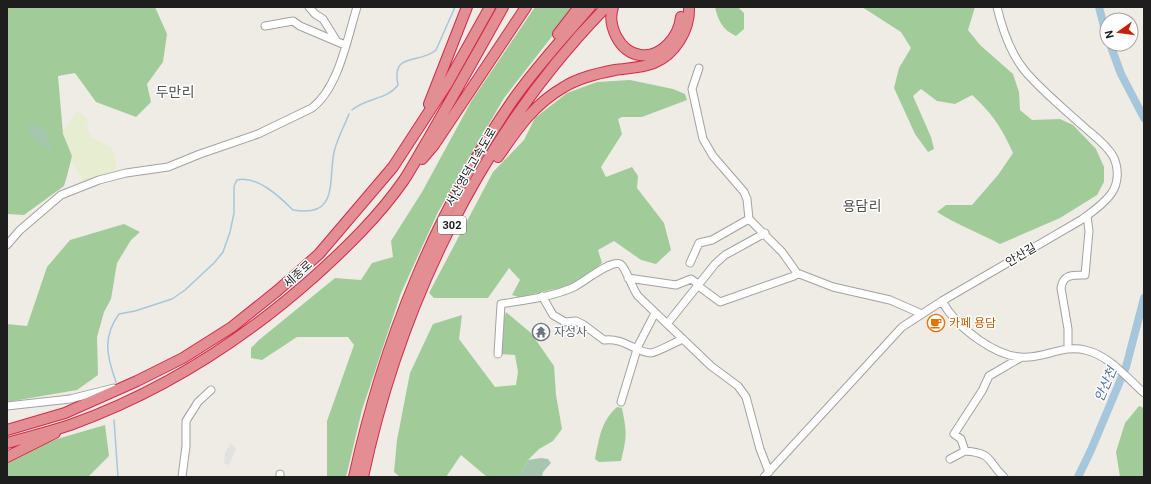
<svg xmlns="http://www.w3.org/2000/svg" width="1151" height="484" font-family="Roboto,'Noto Sans KR',sans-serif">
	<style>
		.farmland { fill: #e6edd0 }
		.forest { fill: #a1cc9a }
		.cemetery { fill: #a6c6af }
		.parking { fill: #e2e2e2 }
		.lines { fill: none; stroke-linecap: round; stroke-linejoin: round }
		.stream { stroke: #a6c7db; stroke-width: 1.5 }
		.river { stroke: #a6c7db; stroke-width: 8 }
		.minor-casing { stroke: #a2a2a2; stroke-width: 9 }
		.highway-casing { stroke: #d32a4c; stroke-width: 12 }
		.minor { stroke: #fff; stroke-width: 7 }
		.highway { stroke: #e38e92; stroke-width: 10 }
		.labels { text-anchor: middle; stroke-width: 3; stroke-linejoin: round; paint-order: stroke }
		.shield { fill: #fff; stroke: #626262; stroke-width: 1 }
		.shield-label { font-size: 11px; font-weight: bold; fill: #1e1e1e }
		.street-label { font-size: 12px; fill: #1e1e1e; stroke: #fff }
		.food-label { font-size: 12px; fill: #c56008; stroke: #fff; text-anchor: start }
		.worship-label { font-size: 12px; fill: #5b616d; stroke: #fff; text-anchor: start }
		.water-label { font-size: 13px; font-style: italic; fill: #4d6eaa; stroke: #fff }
		.quarter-label { font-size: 14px; fill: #515151; stroke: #fff }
	</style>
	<rect width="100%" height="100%" fill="#eeece4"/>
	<path class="farmland" d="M77 111 87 119 88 132 91 137 112 148 116 161V169L84 183 74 165 59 157 60 135Z"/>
	<path class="forest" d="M7 7H155L167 34 163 62 147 84 151 102 136 117 96 102 75 73 58 76 63 134 72 156 67 176 64 186 24 215 7 214Z
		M535 7H575L504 98 438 212 401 293 362 410 346 477H327V421L354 345 348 337H297L262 360 251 358V348L259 340 335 278 361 280 372 263 393 257 391 241 422 192 472 100Z
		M715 7H738L744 13V29L736 36C723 30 718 21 715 7Z
		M862 7H975L968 30 980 45 1013 74 1019 92 1020 110 1032 120 1060 119 1073 125 1096 149 1104 167V182L1097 195 1060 218 1000 244C979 233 958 225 937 212L946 205H972L998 175 1013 153C1002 128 992 113 972 95L955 104 937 101 921 89 913 96 931 137 934 149 928 152 915 134 894 88 899 68 911 48 901 32Z
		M630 80 673 89 685 94 687 100 642 117H622L618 119 622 134 601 167 606 177 632 167 638 176 637 188 664 223 671 250 656 264 641 260 614 241 598 250 602 263 586 277 568 286 519 297 512 295 520 280 509 268 488 298H434L429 293 493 172 524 140 535 118 567 93 597 82Z
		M124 224 140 232 131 240 117 263 111 299 104 312 97 337 98 375 77 390 7 402V324L27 326 47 267 70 240Z
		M506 312 531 333 554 366 556 395 562 429 553 441 539 449 528 460 521 473 523 477H487L461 455 446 477H400L394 472 397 440 410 373 433 324 462 315 459 339 495 387 516 385 518 372 515 355 500 354 502 325Z
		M1139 406 1144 408V477H1120L1116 452 1125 423Z
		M617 407 622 408C627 433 627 436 621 461L599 462 595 459C599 439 601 421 617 407Z
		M105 425 109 456 88 477H7V460L57 439Z"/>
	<path class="cemetery" d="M29 125 34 127 38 125 48 132 45 137 48 139 47 141 53 144 51 151C41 146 31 137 27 126Z
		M541 458 548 459 551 463 543 472 542 477H497L501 474 515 476 521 473 528 460Z"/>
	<path class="parking" d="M231 443 236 449 229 465 224 463 225 453Z"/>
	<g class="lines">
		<path class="stream" d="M352 110C365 98 387 100 398 85 391 51 419 65 436 50L455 7
			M116 382C107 357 102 337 119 314L135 311 172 299 185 290 214 263 223 252 230 232 234 213V186L237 180C257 175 280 197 293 210 339 218 328 182 334 152 337 139 344 127 349 114
			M114 420 118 477"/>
		<path class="river" d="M1099 7 1107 38
			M1110 44 1121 74 1144 118
			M1078 477 1091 450 1126 367 1144 298"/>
		<defs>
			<path id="minor" d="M309 7 315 14 323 19 336 40
				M265 26 293 21 300 26 345 45
				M699 68 692 89 703 139 713 156 744 192 747 199 749 219 782 252 797 273 833 287 890 300 922 314
				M7 245 20 230 61 195 99 180 126 173 168 167 200 154 258 134 312 108C339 87 347 39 357 7
				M690 263 699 243 712 240 749 219
				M628 278 676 285 691 279 698 284
				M697 285 720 302 794 276 797 273
				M542 296 553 315 565 322 576 321 584 325 604 340C623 337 637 353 651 353 658 352 675 342 683 339
				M942 301C956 327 998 360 1028 357 1048 356 1065 345 1085 350 1110 356 1126 377 1144 393
				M667 324 715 264 725 255 765 233
				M1068 349V329L1061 288C1063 274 1073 275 1085 275L1089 231 1087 216
				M498 354 501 304C525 300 552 297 574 287 584 282 610 260 620 264 625 266 633 290 638 296L711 366 738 386 746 397 760 449 769 472
				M621 402 638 346 655 313
				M7 406 70 399 114 388
				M950 459 965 451
				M182 477 186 446V421L198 402 211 390
				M280 477V474
				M764 477 902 327 942 301 1081 220C1092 212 1103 205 1111 194 1119 183 1119 168 1113 156 1106 144 1093 135 1083 126 1063 108 1042 91 1025 71 1011 54 1002 28 997 7
				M1004 477C987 462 994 453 965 451L961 439 954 434 982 391 989 376 1020 358"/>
			<path id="highway" d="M613 7C607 25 619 52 640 55 662 58 679 36 681 17
				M558 34 579 7
				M429 104 467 7
				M498 157C517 129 534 104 564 87 578 78 599 73 615 70 628 68 642 68 654 63 675 54 690 30 689 7
				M422 159 434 145 526 7
				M7 430 65 413 137 381 183 358 232 327 277 291 319 254 393 167 447 84 490 7
				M7 443C28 437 49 432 70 425 162 392 242 341 315 276 347 247 379 216 404 180 413 166 421 151 430 136 455 93 479 50 503 7
				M7 457 55 433
				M354 477C383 344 435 213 513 100 536 67 564 37 590 7
				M363 477C400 303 481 135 606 7"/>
		</defs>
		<use href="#minor" class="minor-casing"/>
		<use href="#highway" class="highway-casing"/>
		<use href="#minor" class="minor"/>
		<use href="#highway" class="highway"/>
	</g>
	<defs>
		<symbol id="cafe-ring" viewBox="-11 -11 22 22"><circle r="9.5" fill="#fff" stroke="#e8710a" stroke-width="1.5"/><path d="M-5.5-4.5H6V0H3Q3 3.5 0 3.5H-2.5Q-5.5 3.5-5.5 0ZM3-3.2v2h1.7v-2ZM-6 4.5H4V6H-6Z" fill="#e8710a"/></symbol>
		<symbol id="temple-ring" viewBox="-11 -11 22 22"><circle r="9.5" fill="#fff" stroke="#6b7280" stroke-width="1.5"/><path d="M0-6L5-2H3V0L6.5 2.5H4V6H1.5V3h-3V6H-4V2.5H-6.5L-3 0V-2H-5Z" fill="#6b7280"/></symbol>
	</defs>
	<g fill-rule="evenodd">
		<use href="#cafe-ring" x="926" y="313" width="20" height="20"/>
		<use href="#temple-ring" x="531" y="322" width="20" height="20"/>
	</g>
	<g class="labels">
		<rect class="shield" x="438" y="216" width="28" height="18" rx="3"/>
		<g class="shield-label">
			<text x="452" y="229">302</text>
		</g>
		<g class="street-label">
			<text transform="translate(471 167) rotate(-60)" y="4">서산영덕고속도로</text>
			<text transform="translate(1021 255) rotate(-31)" y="4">안산길</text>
			<text transform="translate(298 274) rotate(-42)" y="4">세종로</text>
		</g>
		<g class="food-label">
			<text x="949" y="327">카페 용담</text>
		</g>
		<g class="worship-label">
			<text x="554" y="336">자성사</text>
		</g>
		<g class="water-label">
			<text transform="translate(1105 384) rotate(-67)" y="5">안산천</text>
		</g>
		<g class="quarter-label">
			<text x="175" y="97">두만리</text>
			<text x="862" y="211">용담리</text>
		</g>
	</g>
	<rect width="1151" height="484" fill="none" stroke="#1e1e1e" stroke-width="16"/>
	<g transform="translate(1119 32) rotate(256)"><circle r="19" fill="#ffffff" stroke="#a5a5a5"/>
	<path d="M0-3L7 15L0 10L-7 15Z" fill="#c42207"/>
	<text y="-6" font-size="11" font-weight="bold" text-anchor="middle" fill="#1e1e1e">N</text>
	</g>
</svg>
